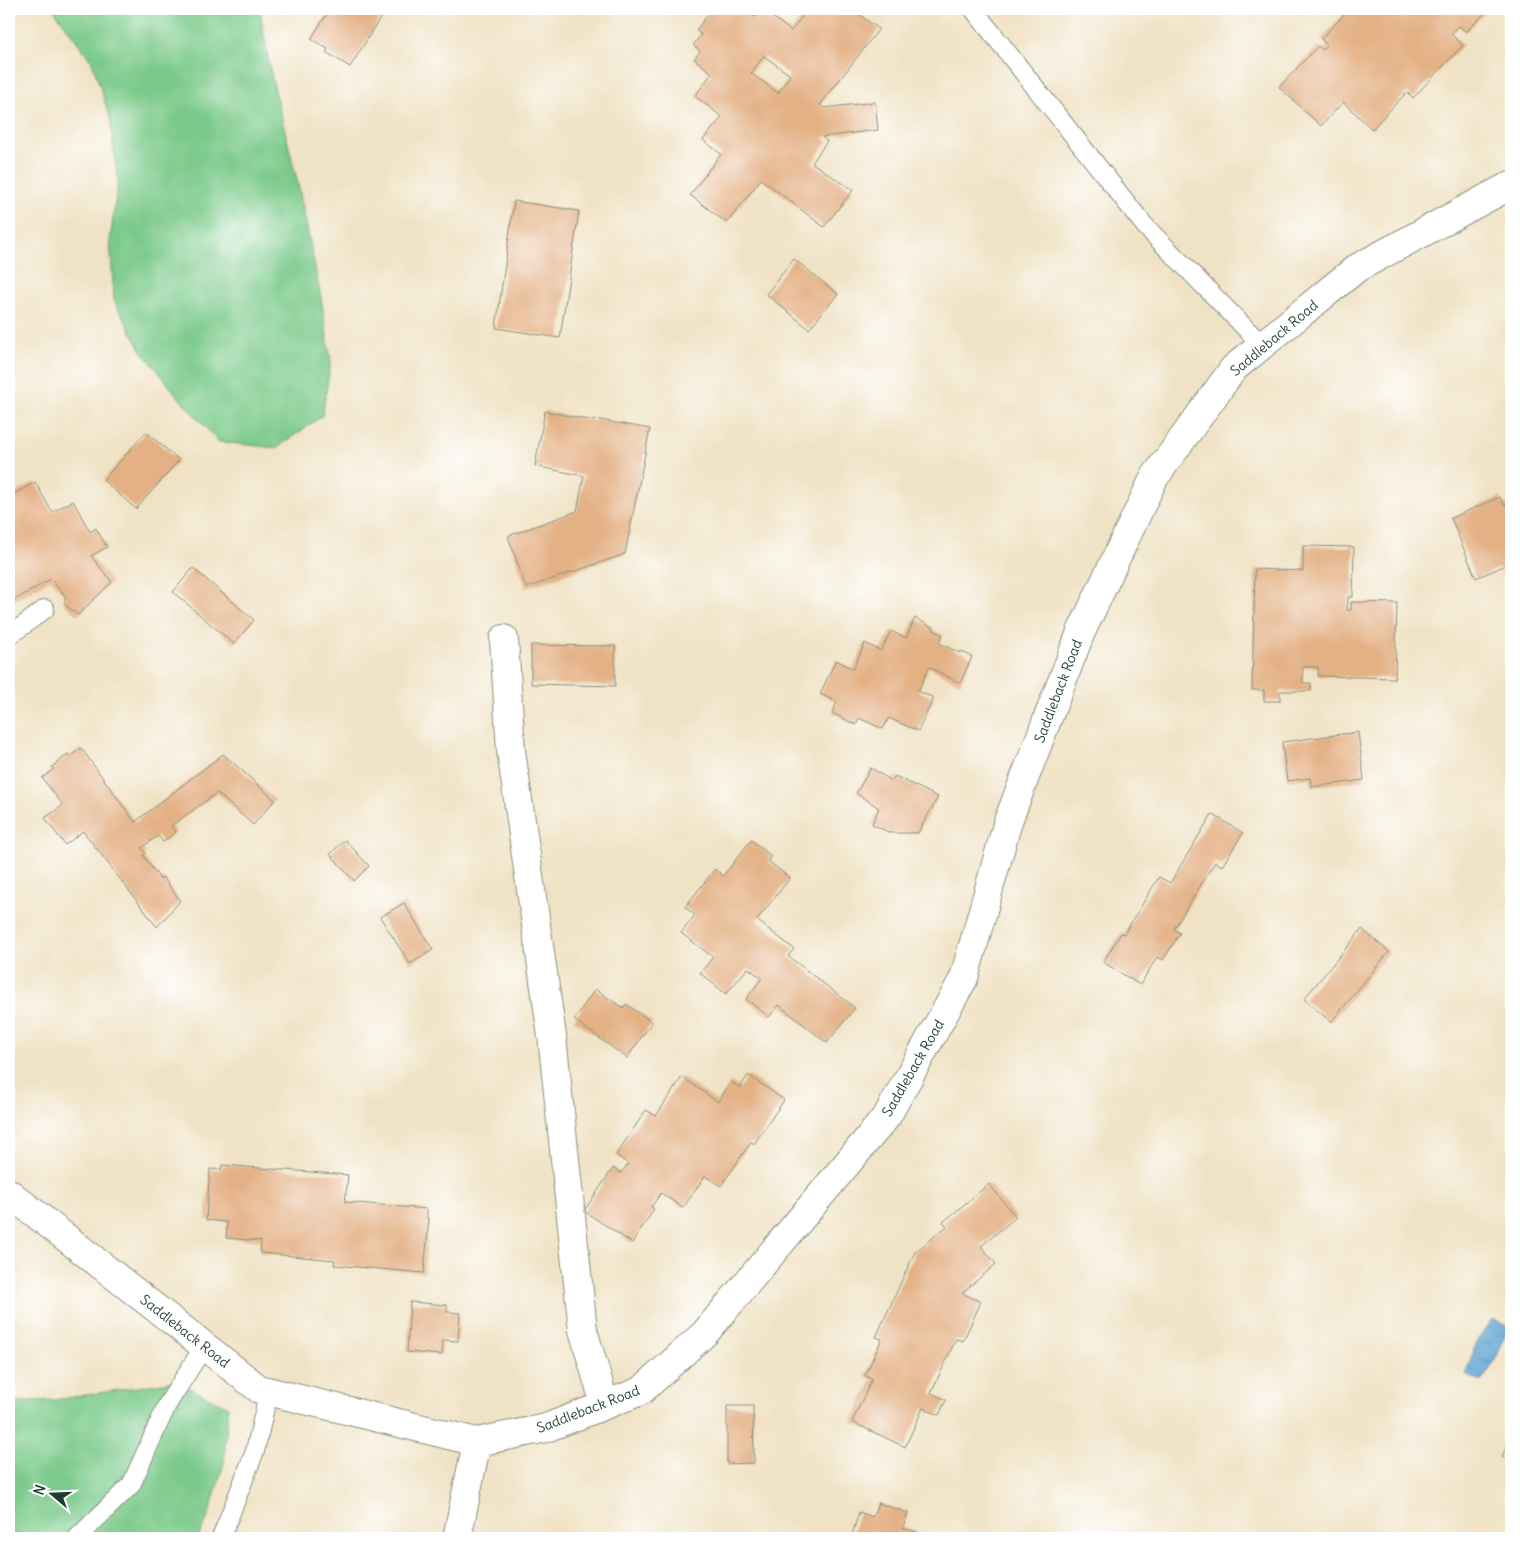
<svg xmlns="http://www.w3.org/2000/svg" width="1520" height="1547" font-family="Delius,sans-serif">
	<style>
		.grass { fill: #7cca8a; stroke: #4e845f }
		.water { fill: url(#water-ripples); stroke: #3e6f82 }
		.building { fill: #e4b185; fill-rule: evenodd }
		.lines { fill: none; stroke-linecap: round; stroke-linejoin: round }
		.service-casing { stroke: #88907c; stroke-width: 20 }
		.minor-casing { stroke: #88907c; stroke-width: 30 }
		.service { stroke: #fff; stroke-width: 18 }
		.minor { stroke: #fff; stroke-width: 28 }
		.labels { text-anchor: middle; stroke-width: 4; stroke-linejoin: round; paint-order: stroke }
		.street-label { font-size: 14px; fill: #1f3d34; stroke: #fff }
	</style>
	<defs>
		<pattern id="water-ripples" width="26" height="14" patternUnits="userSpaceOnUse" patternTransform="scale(1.25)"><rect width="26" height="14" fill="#5ca1d1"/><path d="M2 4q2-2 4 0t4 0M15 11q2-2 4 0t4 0" fill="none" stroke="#4b84aa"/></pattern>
	</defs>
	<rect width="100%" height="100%" fill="#fff"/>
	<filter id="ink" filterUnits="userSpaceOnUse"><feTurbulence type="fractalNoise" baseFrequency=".02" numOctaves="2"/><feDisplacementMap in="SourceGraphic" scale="10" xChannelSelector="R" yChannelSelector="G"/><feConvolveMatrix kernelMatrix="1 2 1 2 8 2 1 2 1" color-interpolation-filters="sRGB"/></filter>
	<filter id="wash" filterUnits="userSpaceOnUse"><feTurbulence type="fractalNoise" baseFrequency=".0096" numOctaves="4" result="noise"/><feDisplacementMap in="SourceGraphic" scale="20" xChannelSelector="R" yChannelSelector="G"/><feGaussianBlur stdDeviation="1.12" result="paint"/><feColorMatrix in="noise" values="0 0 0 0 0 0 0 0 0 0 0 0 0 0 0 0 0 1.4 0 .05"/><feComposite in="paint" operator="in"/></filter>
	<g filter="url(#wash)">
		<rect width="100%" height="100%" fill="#f0e2c4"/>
		<path class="grass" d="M53 9H261V18L271 74 299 188 322 303 331 362 322 416 277 448 219 442 180 399 142 351 114 301 110 240 118 181 110 118 92 62Z
			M175 1381 228 1407 224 1463 208 1517 198 1538H9V1402L54 1400Z"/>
		<path class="water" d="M1492 1319 1508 1326C1502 1347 1494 1365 1481 1382L1466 1375C1470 1356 1479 1334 1492 1319Z"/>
		<g id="blocks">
			<path class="building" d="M330 9 385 10 350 67 326 52 328 49 311 39Z
				M712 9H744L755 17 762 9 791 31 808 9 837 10 852 9 879 29 820 105 823 108 875 102 878 130 822 137 827 141 812 163 853 190 824 227 761 179 727 223 690 195 721 154 703 140 722 117 695 96 712 73 694 59 700 51 693 45 701 35 696 30ZM764 56 790 75 778 93 751 73Z
				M1349 9H1353L1356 12 1359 9H1489L1466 32 1459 26 1451 34 1463 45 1413 98 1407 92 1372 129 1343 102 1321 126 1279 87 1318 46 1322 50 1327 45 1321 39Z
				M514 201 579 211 560 338 496 328Z
				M794 259 838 294 809 329 766 294Z
				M545 411 594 421 595 419 650 429 625 554 526 588 508 536 577 511 584 476 535 466Z
				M146 432 179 460 136 509 103 480Z
				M35 482 52 512 73 501 90 532 96 528 107 547 91 556 112 582 78 615 64 604 66 597 51 579 9 603V497Z
				M1500 497 1504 505 1511 502V563L1476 578 1451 518Z
				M1303 546 1354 547 1353 597H1348L1347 610H1351V602L1397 603 1395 678 1318 676V667H1303V683H1311V691H1280V701H1264V690H1252L1255 569 1303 571Z
				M193 568 254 620 234 644 173 592Z
				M915 618 934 628 933 630 943 635 939 643 960 653 961 651 972 657 960 683 929 667 918 691 934 698 918 731 889 718 883 729 859 718 856 725 832 713 837 702 820 694 836 660 853 669 865 643 881 651 891 631 906 638Z
				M531 645 615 646V686L531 684Z
				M1358 732 1364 780 1312 787 1310 778 1287 781 1282 742Z
				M81 748 135 822 223 754 275 800 253 825 217 793 171 826 176 832 163 842 158 836 141 848 146 853 143 855 160 879 163 877 180 901 157 927 83 831 65 845 45 818 63 805 42 778 54 769 52 767 68 754 69 757Z
				M871 768 892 781 895 776 938 797 918 833H890L872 824 879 808 856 793Z
				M1212 814 1243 833 1222 866 1215 862 1174 929 1180 933 1163 960 1157 957 1140 985 1103 962 1121 933 1124 934 1159 877 1170 883Z
				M345 840 369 866 354 881 330 854Z
				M751 840 771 856 768 861 790 878 757 920 794 949 788 956 855 1008 827 1043 779 1005 769 1017 746 999 762 978 748 968 726 994 700 973 713 957 681 933 695 915 685 907 715 869 723 876Z
				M404 903 433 950 410 964 380 917Z
				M1362 929 1389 952 1331 1022 1304 999Z
				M595 989 623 1008 626 1004 652 1022 627 1058 574 1020Z
				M748 1075 784 1100 754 1144 751 1142 721 1186 705 1176 683 1208 661 1193 651 1207 654 1209 632 1243 584 1211 613 1168 621 1173 628 1164 616 1155 646 1110 656 1116 682 1077 718 1102 731 1082 740 1088Z
				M222 1165 348 1175 345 1202 427 1209V1219H429L424 1273 334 1265 335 1260 260 1253 261 1241 226 1238 227 1222 206 1220 210 1169 221 1170Z
				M989 1184 1016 1217 981 1246 996 1264 962 1293 981 1302 963 1341 956 1339 931 1393 946 1400 939 1415 923 1408 905 1447 852 1422 872 1379 865 1376 882 1339 876 1337 915 1252 947 1226 943 1222Z
				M410 1302 447 1305V1312L460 1313 458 1341 443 1340 442 1355 407 1352Z
				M727 1406H753L754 1463 727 1464Z
				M1511 1436V1461L1502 1457Z
				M878 1503 908 1513 903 1528 917 1532 915 1538H851L859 1512 873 1517Z"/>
		</g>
	</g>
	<g filter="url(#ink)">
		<use href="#blocks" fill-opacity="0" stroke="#88907c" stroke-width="1"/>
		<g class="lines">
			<defs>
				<path id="service" d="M973 9 1145 226 1262 345
					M9 636 45 609
					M77 1538 131 1485 167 1405 204 1346
					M221 1538 255 1451 269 1391"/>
				<path id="minor" d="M504 639 511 751 552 1036 583 1330 605 1405
					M9 1193 259 1389 477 1442 546 1428 641 1391 705 1333 887 1116 964 978 1008 821 1081 632 1154 478 1234 368 1357 268 1511 185
					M457 1538 477 1442"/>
			</defs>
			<use href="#service" class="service-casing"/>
			<use href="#minor" class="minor-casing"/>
			<use href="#service" class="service"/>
			<use href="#minor" class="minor"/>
		</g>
	</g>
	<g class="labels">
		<g class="street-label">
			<text transform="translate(1274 338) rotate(-40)" y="5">Saddleback Road</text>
			<text transform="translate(1058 691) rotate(-69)" y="5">Saddleback Road</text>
			<text transform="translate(913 1068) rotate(-60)" y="5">Saddleback Road</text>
			<text transform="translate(185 1331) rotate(38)" y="5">Saddleback Road</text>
			<text transform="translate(588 1409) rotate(-21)" y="5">Saddleback Road</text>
		</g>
	</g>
	<rect width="1520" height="1547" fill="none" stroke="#fff" stroke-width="30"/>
	<g transform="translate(52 1494) rotate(289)" stroke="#ffffff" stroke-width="4" paint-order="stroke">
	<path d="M0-4L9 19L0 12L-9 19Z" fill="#1f3d34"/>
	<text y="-8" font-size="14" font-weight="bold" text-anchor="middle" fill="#1f3d34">N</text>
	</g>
</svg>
